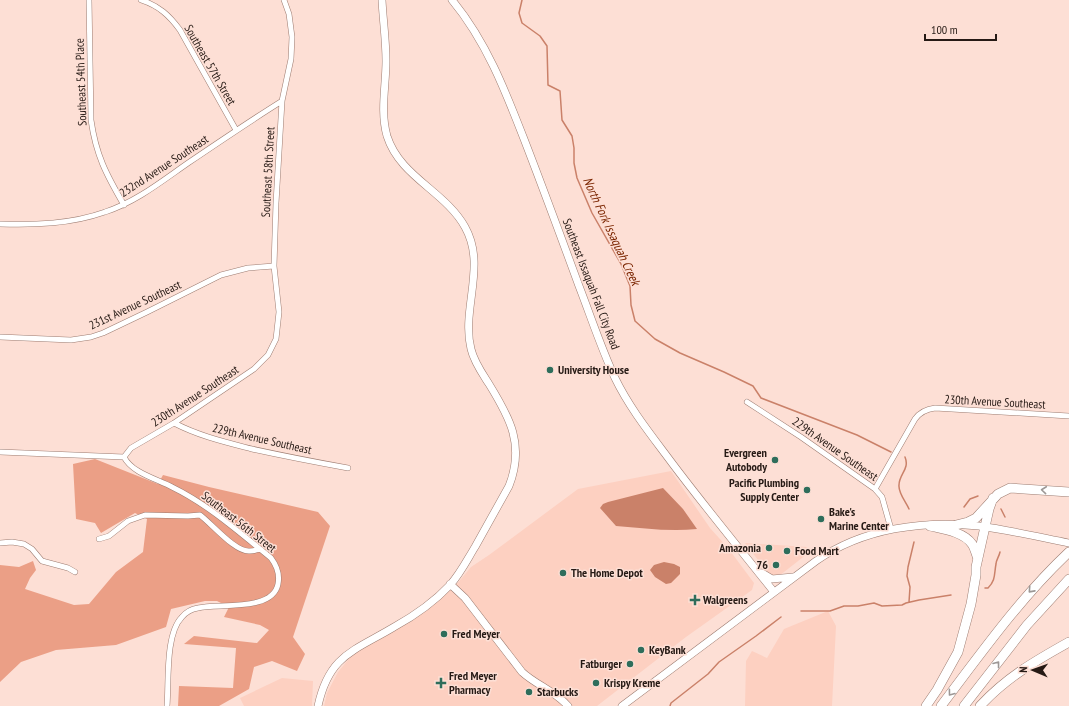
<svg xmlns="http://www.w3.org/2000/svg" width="1069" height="706" font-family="'PT Sans Narrow',sans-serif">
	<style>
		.built { fill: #fdd0c1 }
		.forest { fill: #eb9f86 }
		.water { fill: #ca8169 }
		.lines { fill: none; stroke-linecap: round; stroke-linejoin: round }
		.stream { stroke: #ca8169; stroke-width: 1.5 }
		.street-casing { stroke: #9d7c71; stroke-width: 6 }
		.secondary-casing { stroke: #9d7c71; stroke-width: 8 }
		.highway-casing { stroke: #9d7c71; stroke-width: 10 }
		.street { stroke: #fff; stroke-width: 5 }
		.secondary { stroke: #fff; stroke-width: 7 }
		.highway { stroke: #fff; stroke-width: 9 }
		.oneway { stroke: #9d9896 }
		.poi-dot { fill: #2e6d5b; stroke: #fddfd5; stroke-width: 1.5 }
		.labels { text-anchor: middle; stroke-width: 3; stroke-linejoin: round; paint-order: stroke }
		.street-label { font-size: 12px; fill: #261a15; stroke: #fddfd5 }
		.poi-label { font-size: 12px; font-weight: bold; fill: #261a15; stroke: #fddfd5; text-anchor: start }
		.water-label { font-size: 13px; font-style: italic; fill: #7b2500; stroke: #fddfd5 }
	</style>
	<rect width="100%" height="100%" fill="#fddfd5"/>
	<path class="built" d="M671 471 710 528 728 548 754 583 752 590 686 637 597 706H324L327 693 338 672 357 649 409 620 456 585 471 567 489 555 578 489Z
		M745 543 807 547V554L779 576 773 575 768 573Z
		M828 611 836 626 832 706H745L746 661 752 651 767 658 784 629Z
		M282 678 313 681 312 706H244L240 698Z"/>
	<path class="forest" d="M95 459 158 484 163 475 209 487 318 512 330 526 293 637 305 654 297 671 272 661 254 667 249 689 219 706H178L179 686 233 688 236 648 184 644 194 636 257 643 269 630 260 625 224 617 229 607 217 601H205L171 609 166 627 116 645 56 650 21 662 0 682V565L19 567 33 561 36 570 30 578 25 589 74 605 89 604 116 572 143 552 147 519 135 513 101 533 95 523 76 519 73 464Z"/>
	<path class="water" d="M663 488 683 509 697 529C670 532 642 528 616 526L600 508 603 504 608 502Z
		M664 562 674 564 680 567V574L671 583 666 584 655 577 650 570 654 565Z"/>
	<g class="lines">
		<path class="stream" d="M522 0 519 13 522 23 540 36 547 46 548 85 560 91 562 120 572 136 574 148V163L577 178 592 213 621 264 630 286 631 305 635 321 655 339 680 353 724 372 753 386 761 398 857 435 891 452
			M905 457C910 469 899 474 899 485 898 493 906 502 909 509
			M964 507 970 499 978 496
			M1001 509 1005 517
			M985 588H988C996 580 994 574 996 564 996 560 999 557 1000 552
			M909 602 910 587 907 576 908 567 914 542
			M801 611H830L844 606H858L874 603 882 606 902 605 906 603 919 600 951 595
			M670 706 671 703 708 674 719 662 756 636 781 617"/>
		<defs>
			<path id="street" d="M89 0 91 120C96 155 106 174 124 205
				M141 0C159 6 169 15 180 30L236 130
				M0 224C36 225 71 224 105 212 136 202 162 181 188 163 219 142 250 121 282 101
				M0 337 71 340 91 337 103 333 147 312 221 275 248 268 274 266
				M747 402 801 437 875 489 882 497 891 529
				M174 423C199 436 225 442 252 449 284 456 315 462 348 468
				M0 452 124 457
				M124 457 131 448 174 423 254 369 268 355 276 339 279 312 274 266 276 203 282 101 291 59 292 37 289 14 284 0
				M124 457C132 473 157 479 172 487 209 505 240 533 271 558 277 566 280 574 278 584 273 612 218 603 198 608 192 609 186 612 182 617 165 634 169 682 167 706
				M875 489 915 419C920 412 927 409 935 408L1069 416
				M99 539 109 536 128 521 145 515 188 516 200 515C212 524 236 553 250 551 253 551 257 550 260 549
				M0 543 12 542 24 544 32 549 42 561 68 568 75 572"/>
			<path id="secondary" d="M452 0C486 41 505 90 524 139 543 188 561 237 579 286 591 317 601 348 615 378 630 409 652 436 672 463 705 507 740 549 774 592
				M762 573 772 579 793 577
				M450 584 465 598 522 672C536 685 555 691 568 706
				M318 706C329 655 354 651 394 627 414 616 434 602 450 585 460 574 467 560 475 547 486 527 498 506 509 486 525 445 510 418 489 384 482 373 474 362 471 349 461 309 487 266 465 227 445 191 400 177 387 136 380 111 386 86 386 61 386 40 383 20 382 0
				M622 706 816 561C863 528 924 520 979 526 1009 530 1039 537 1069 543"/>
			<path id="highway" d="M956 525 968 522 976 518 998 494 1010 488 1069 492
				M930 526C943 529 964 532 972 544 975 548 976 554 978 559
				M926 706 937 690 958 652 971 604 976 575V567L989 509 993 498
				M941 706C982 652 1020 598 1069 552
				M964 706 1027 625 1069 579
				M980 706C1007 677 1035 661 1069 642"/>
		</defs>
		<use href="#street" class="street-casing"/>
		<use href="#secondary" class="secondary-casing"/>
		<use href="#highway" class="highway-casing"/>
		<use href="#street" class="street"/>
		<use href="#secondary" class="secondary"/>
		<use href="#highway" class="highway"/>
	</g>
	<defs><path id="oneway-chevron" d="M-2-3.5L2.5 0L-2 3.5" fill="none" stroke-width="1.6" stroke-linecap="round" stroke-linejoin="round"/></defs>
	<g class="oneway">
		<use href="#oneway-chevron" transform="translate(1044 490) rotate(-174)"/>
		<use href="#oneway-chevron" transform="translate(1031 590) rotate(132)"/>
		<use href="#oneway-chevron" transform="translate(997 664) rotate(-52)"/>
		<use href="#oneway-chevron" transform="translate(951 693) rotate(127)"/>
	</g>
	<g class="poi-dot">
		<circle cx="550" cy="370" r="4"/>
		<circle cx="775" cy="460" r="4"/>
		<circle cx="807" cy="490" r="4"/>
		<circle cx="821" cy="519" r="4"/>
		<circle cx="769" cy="548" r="4"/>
		<circle cx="787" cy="551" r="4"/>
		<circle cx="776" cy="565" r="4"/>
		<circle cx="563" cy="573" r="4"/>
		<path d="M693 594h4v4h4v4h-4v4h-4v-4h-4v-4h4z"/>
		<circle cx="444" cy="634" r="4"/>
		<circle cx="641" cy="650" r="4"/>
		<circle cx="630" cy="664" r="4"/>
		<path d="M439 677h4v4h4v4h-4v4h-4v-4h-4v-4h4z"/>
		<circle cx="596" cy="683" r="4"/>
		<circle cx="529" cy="692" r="4"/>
	</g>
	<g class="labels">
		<g class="street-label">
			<text transform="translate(210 65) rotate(60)" y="4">Southeast 57th Street</text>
			<text transform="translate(81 82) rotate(-92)" y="4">Southeast 54th Place</text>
			<text transform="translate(164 166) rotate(-33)" y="4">232nd Avenue Southeast</text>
			<text transform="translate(268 172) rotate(-87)" y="4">Southeast 58th Street</text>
			<text transform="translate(591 284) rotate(69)" y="4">Southeast Issaquah Fall City Road</text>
			<text transform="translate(135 305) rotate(-25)" y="4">231st Avenue Southeast</text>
			<text transform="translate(195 396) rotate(-33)" y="4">230th Avenue Southeast</text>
			<text transform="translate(995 402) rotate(3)" y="4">230th Avenue Southeast</text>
			<text transform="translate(262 439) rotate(13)" y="4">229th Avenue Southeast</text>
			<text transform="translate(835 449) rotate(35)" y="4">229th Avenue Southeast</text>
			<text transform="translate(239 522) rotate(38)" y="4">Southeast 56th Street</text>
		</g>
		<g class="poi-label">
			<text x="558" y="374">University House</text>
			<text x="767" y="457" text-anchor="end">Evergreen<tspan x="767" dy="14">Autobody</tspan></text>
			<text x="799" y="487" text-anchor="end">Pacific Plumbing<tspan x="799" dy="14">Supply Center</tspan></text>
			<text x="829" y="516">Bake's<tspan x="829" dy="14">Marine Center</tspan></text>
			<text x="761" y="552" text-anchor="end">Amazonia</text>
			<text x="795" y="555">Food Mart</text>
			<text x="768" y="569" text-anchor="end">76</text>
			<text x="571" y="577">The Home Depot</text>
			<text x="703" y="604">Walgreens</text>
			<text x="452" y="638">Fred Meyer</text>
			<text x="649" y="654">KeyBank</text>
			<text x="622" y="668" text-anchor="end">Fatburger</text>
			<text x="449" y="680">Fred Meyer<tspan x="449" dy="14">Pharmacy</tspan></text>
			<text x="604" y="687">Krispy Kreme</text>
			<text x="537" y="696">Starbucks</text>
		</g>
		<g class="water-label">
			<text transform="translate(612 231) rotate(65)" y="5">North Fork Issaquah Creek</text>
		</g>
	</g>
	<g transform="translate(1033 670) rotate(272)" stroke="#fddfd5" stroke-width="3" paint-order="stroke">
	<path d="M0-3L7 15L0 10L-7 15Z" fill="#261a15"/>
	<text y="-6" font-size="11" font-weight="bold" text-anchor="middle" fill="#261a15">N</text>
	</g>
	<path d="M925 34v6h71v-6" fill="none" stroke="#261a15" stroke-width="2"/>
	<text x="931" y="34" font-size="12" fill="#261a15" stroke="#fddfd5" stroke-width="3" paint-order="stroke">100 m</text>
</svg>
